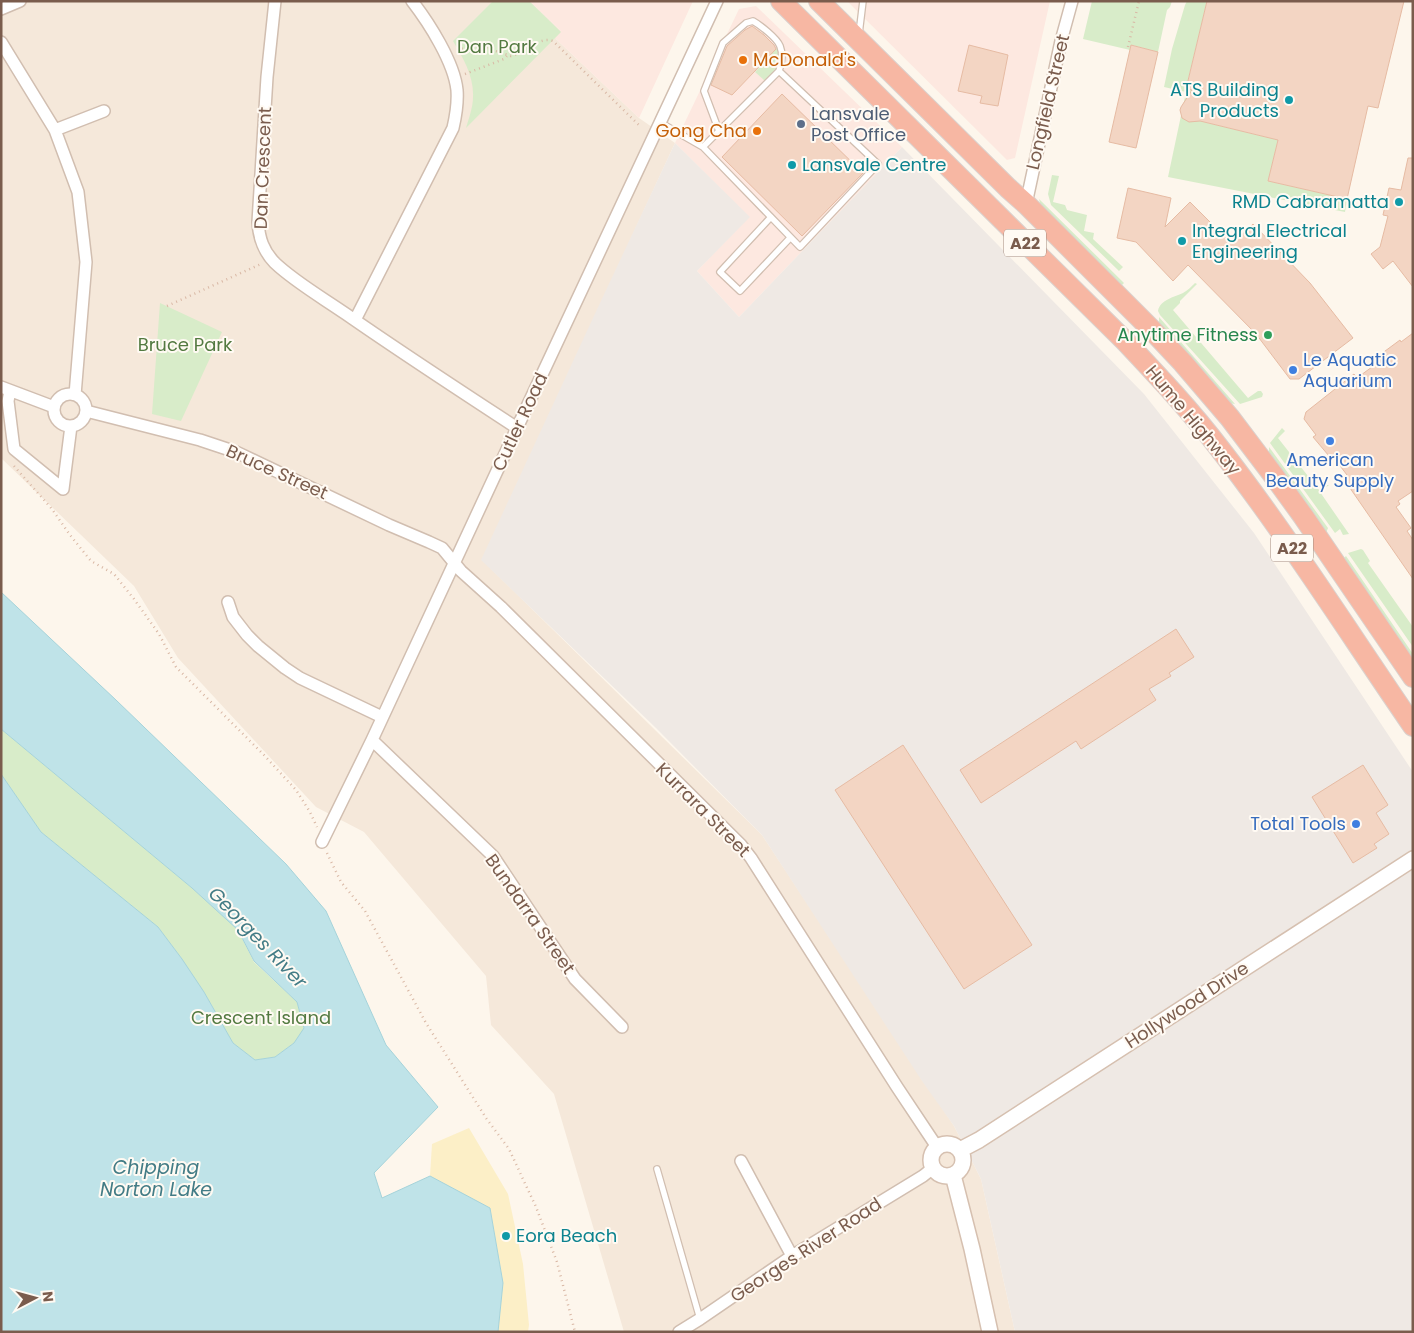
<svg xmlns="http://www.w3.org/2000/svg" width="1414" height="1333" font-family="Poppins,sans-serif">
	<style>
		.residential { fill: #f5e8da }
		.commercial { fill: #fde8e0 }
		.industrial { fill: #efe9e4 }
		.green { fill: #d8ecc9 }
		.sand { fill: #fcefc7 }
		.water { fill: #bfe3e8; stroke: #a5d3da }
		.building { fill: #f3d5c3; stroke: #e6bba3 }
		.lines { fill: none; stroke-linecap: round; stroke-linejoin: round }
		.lane-casing { stroke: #d1beb0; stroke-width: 8 }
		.street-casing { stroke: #d1beb0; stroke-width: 14 }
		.secondary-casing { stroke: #d6c0b0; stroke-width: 18 }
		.highway-casing { stroke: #dad1cd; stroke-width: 22 }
		.path { stroke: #d9b8a5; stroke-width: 2.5; stroke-dasharray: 1 4; stroke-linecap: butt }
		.lane { stroke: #fff; stroke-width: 5.5 }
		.street { stroke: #fff; stroke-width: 11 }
		.secondary { stroke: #fff; stroke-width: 15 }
		.highway { stroke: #f7b7a3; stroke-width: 20 }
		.food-dot { fill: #e8710a; stroke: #fffaf3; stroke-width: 2 }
		.culture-dot { fill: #0f9aa8; stroke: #fffaf3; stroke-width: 2 }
		.service-dot { fill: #5c6f8a; stroke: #fffaf3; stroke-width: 2 }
		.leisure-dot { fill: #2e9e5b; stroke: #fffaf3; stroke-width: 2 }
		.shop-dot { fill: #3f7fe0; stroke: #fffaf3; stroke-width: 2 }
		.labels { text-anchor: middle; stroke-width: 4; stroke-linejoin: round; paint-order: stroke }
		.shield { fill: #fffaf3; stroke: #a28b7f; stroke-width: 1 }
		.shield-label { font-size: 16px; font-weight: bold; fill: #7a5c4d }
		.park-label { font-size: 18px; fill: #537a41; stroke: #fffaf3 }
		.food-label { font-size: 18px; fill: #c56008; stroke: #fffaf3; text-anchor: start }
		.culture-label { font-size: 18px; fill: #0d838f; stroke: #fffaf3; text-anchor: start }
		.street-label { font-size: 18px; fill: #7a5c4d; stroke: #fffaf3 }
		.service-label { font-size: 18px; fill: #4e5e75; stroke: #fffaf3; text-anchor: start }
		.leisure-label { font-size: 18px; fill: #27864d; stroke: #fffaf3; text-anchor: end }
		.shop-label { font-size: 18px; fill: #366cbe; stroke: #fffaf3; text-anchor: start }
		.water-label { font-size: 19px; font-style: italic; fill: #437c86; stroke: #fffaf3 }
	</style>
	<rect width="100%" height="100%" fill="#fdf6ec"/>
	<path class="residential" d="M1 1H530L562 32 556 39 639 118 675 143 482 560 762 835 954 1126 981 1179 1015 1332H624L554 1094 491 1025 486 976 364 832 316 807 178 658 134 586 1 458Z"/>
	<path class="commercial" d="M530 1H693L639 118 555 38 561 31Z
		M847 1H1050L1015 158 1007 160Z
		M756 6 902 147 739 317 697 271 749 217 675 143 739 9Z"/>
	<path class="industrial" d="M675 143 750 217 697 271 739 317 902 147 1144 394 1254 533 1413 772V1332H1015L981 1179 954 1126 922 1081 762 835 656 728 481 560 593 318Z"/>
	<path class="green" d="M493 1H529L561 32 466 128C469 118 473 107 473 97 474 76 463 58 453 41Z
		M1092 1H1172L1170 7 1167 10 1158 52 1132 45 1130 50 1083 39Z
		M1187 1H1207L1186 88 1210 94 1204 122 1278 140 1268 181 1347 199 1345 212 1168 177 1186 92 1164 87 1172 49 1185 5Z
		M777 48 780 65 765 81 755 72Z
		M1052 175 1059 176 1053 202 1065 205 1067 210 1087 215 1084 231 1094 233 1093 239 1123 267 1119 271 1051 205 1048 194Z
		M1039 199 1124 283 1122 285 1041 207Z
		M1195 283 1197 284 1180 301V303L1173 310 1248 398 1258 391H1261L1263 394 1262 397 1240 404 1160 315 1158 311C1160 300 1174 297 1183 293 1187 291 1192 286 1195 283Z
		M160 303 222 332 181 421 152 414Z
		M1159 317 1235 404 1229 403 1159 323Z
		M1282 428 1285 431 1278 438 1319 490 1327 485H1329L1320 492 1349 534 1343 535 1340 529 1335 533 1270 443Z
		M1269 447 1328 528 1326 533 1269 453Z
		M1361 549 1363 550 1370 561 1368 563 1413 627V647L1348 553Z
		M1346 556 1413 654V660L1344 558Z
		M1 729 192 888 238 930 254 962 297 1002 304 1029 294 1043 275 1057 255 1060 233 1043 204 992 182 959 158 927 41 832 1 774Z"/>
	<path class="sand" d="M469 1128 508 1194 523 1264 529 1325 528 1332H498L503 1283 490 1208 430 1176 432 1144Z"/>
	<path class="water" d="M1 592 116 700 286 864 326 911 386 1045 438 1107 374 1173 382 1198 430 1176 490 1208 503 1283 498 1332H1V774L41 832 158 927 182 959 204 992 233 1043 255 1060 275 1057 294 1043 304 1028 297 1002 254 961 238 930 192 888 1 729Z"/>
	<path class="building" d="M1207 1H1404L1378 108 1368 106 1347 199 1268 181 1278 140 1200 121 1189 122 1182 118 1180 110 1181 107 1192 90 1186 89Z
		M752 26 764 35 774 45 776 49 732 95 711 85 727 46 745 30Z
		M969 45 1008 55 998 106 980 103 982 96 958 91Z
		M1131 45 1158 52 1136 148 1109 142Z
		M782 94 863 173 802 236 722 157Z
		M1408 158H1413V287L1393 261 1383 269 1371 254 1380 247 1388 216 1383 215 1389 188 1401 190Z
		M1128 188 1171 198 1165 227 1190 202 1232 244 1253 224 1310 283 1353 338 1299 379H1290L1256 334 1188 265 1173 281 1136 242 1117 238Z
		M1413 333V491L1398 501 1400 504 1396 507 1411 528 1407 531 1413 540V579L1352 491 1347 483V475L1331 454 1329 456 1313 437 1316 435 1304 419 1306 412 1354 374 1357 378 1380 361 1377 357 1400 340 1401 342Z
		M1176 629 1194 657 1169 673 1171 676 1149 689 1156 700 1081 749 1076 741 981 803 960 770Z
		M903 745 1032 945 964 989 835 790Z
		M1363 765 1388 805 1376 813 1389 834 1374 844 1377 848 1353 863 1312 797Z"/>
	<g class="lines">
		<defs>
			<path id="lane" d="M859 34 863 1
				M661 123 703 147 800 247 878 164 779 71 703 147
				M719 131 704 91 723 43 746 23 753 21C760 25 777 38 780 46 783 54 782 63 779 71
				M771 217 720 272 740 291 790 238
				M657 1169 700 1319"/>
			<path id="street" d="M275 1 267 77 258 222C259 238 263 251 275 263 295 282 323 298 346 314 402 353 459 390 517 428
				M1 9 20 1
				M1 42 55 130 78 192 86 262 75 395
				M55 130 104 111
				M1026 204 1061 41 1072 1
				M355 320 453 128C456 115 458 103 457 90 454 62 429 23 412 1
				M1 387 54 407
				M10 391 8 401 14 449 63 489 71 426
				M54 410a16 16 0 1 1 32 0a16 16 0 1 1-32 0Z
				M86 411 200 440 236 452 389 525 429 542 442 548 461 571 501 607 741 845 751 858 897 1087 937 1147
				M228 602 233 617 247 635 258 646 285 668 300 678 382 717
				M372 740 493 856 575 979 622 1027
				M322 842 372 740 517 428 717 1
				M741 1161 792 1256
				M679 1332 700 1319 792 1256 923 1176 933 1168"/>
			<path id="secondary" d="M931 1160a16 16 0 1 1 32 0a16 16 0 1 1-32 0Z
				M960 1150 979 1140 1413 859
				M953 1175 972 1249 990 1332"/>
			<path id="highway" d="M781 1 1125 341C1158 376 1191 411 1220 449 1289 538 1349 633 1413 726
				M819 1 1008 188 1026 204 1152 330 1183 363 1230 418 1274 476 1303 516 1413 677"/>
		</defs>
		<use href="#lane" class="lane-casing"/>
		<use href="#street" class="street-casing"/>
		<use href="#secondary" class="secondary-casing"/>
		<use href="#highway" class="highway-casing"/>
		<path class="path" d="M1128 47 1139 1
			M457 50 468 47H483L511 56C524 53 539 36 553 41L640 126
			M465 74 504 59 507 56
			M167 306 261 264
			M14 466 52 509 70 535 91 561 114 574 134 599 159 634 176 667 264 755 296 790 310 812 317 827
			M327 853 341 882 365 911 426 1023 486 1118 509 1149 536 1207 557 1262 575 1332"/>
		<use href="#lane" class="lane"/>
		<use href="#street" class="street"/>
		<use href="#secondary" class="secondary"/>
		<use href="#highway" class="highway"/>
	</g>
	<g class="food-dot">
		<circle cx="743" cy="60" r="5"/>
		<circle cx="757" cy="131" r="5"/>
	</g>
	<g class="culture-dot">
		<circle cx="1289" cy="100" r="5"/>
		<circle cx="792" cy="165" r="5"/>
		<circle cx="1399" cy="202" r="5"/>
		<circle cx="1182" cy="241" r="5"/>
		<circle cx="506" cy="1236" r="5"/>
	</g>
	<circle class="service-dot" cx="801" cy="124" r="5"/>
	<circle class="leisure-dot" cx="1268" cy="335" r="5"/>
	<g class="shop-dot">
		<circle cx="1293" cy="370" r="5"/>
		<circle cx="1330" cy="441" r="5"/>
		<circle cx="1356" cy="824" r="5"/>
	</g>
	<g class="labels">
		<g class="shield">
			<rect x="1004" y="229.5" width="42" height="27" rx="4"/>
			<rect x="1271" y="534.5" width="42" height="27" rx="4"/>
		</g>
		<g class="shield-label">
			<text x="1025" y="249">A22</text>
			<text x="1292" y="554">A22</text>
		</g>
		<g class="park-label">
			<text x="497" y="53">Dan Park</text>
			<text x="185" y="351">Bruce Park</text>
			<text x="261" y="1024">Crescent Island</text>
		</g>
		<g class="food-label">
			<text x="753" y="66">McDonald's</text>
			<text x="747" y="137" text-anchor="end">Gong Cha</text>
		</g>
		<g class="culture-label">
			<text x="1279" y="96" text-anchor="end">ATS Building<tspan x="1279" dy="21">Products</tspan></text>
			<text x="802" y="171">Lansvale Centre</text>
			<text x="1389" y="208" text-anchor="end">RMD Cabramatta</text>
			<text x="1192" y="237">Integral Electrical<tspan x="1192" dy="21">Engineering</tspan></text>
			<text x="516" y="1242">Eora Beach</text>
		</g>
		<g class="street-label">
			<text transform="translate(1048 102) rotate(-77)" y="6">Longfield Street</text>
			<text transform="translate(263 168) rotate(-88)" y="6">Dan Crescent</text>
			<text transform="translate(1193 420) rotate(50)" y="6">Hume Highway</text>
			<text transform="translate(520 422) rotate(-65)" y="6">Cutler Road</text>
			<text transform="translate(277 472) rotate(24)" y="6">Bruce Street</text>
			<text transform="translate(703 810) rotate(45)" y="6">Kurrara Street</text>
			<text transform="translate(530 914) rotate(55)" y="6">Bundarra Street</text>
			<text transform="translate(1187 1005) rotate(-33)" y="6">Hollywood Drive</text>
			<text transform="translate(806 1250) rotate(-33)" y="6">Georges River Road</text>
		</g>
		<g class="service-label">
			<text x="811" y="120">Lansvale<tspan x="811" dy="21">Post Office</tspan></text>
		</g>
		<g class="leisure-label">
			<text x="1258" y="341">Anytime Fitness</text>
		</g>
		<g class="shop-label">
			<text x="1303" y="366">Le Aquatic<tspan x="1303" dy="21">Aquarium</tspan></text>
			<text x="1330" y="466" text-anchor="middle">American<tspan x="1330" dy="21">Beauty Supply</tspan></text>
			<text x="1346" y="830" text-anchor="end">Total Tools</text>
		</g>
		<g class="water-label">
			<text transform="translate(258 937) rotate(46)" y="7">Georges River</text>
			<text x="156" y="1174">Chipping<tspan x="156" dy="22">Norton Lake</tspan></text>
		</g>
	</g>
	<rect width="1414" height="1333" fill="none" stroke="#7a5c4d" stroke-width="5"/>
	<g transform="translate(35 1298) rotate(84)" stroke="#fffaf3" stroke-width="4" paint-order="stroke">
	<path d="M0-4L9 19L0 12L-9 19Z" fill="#7a5c4d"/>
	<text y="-8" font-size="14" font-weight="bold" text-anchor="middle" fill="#7a5c4d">N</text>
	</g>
</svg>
